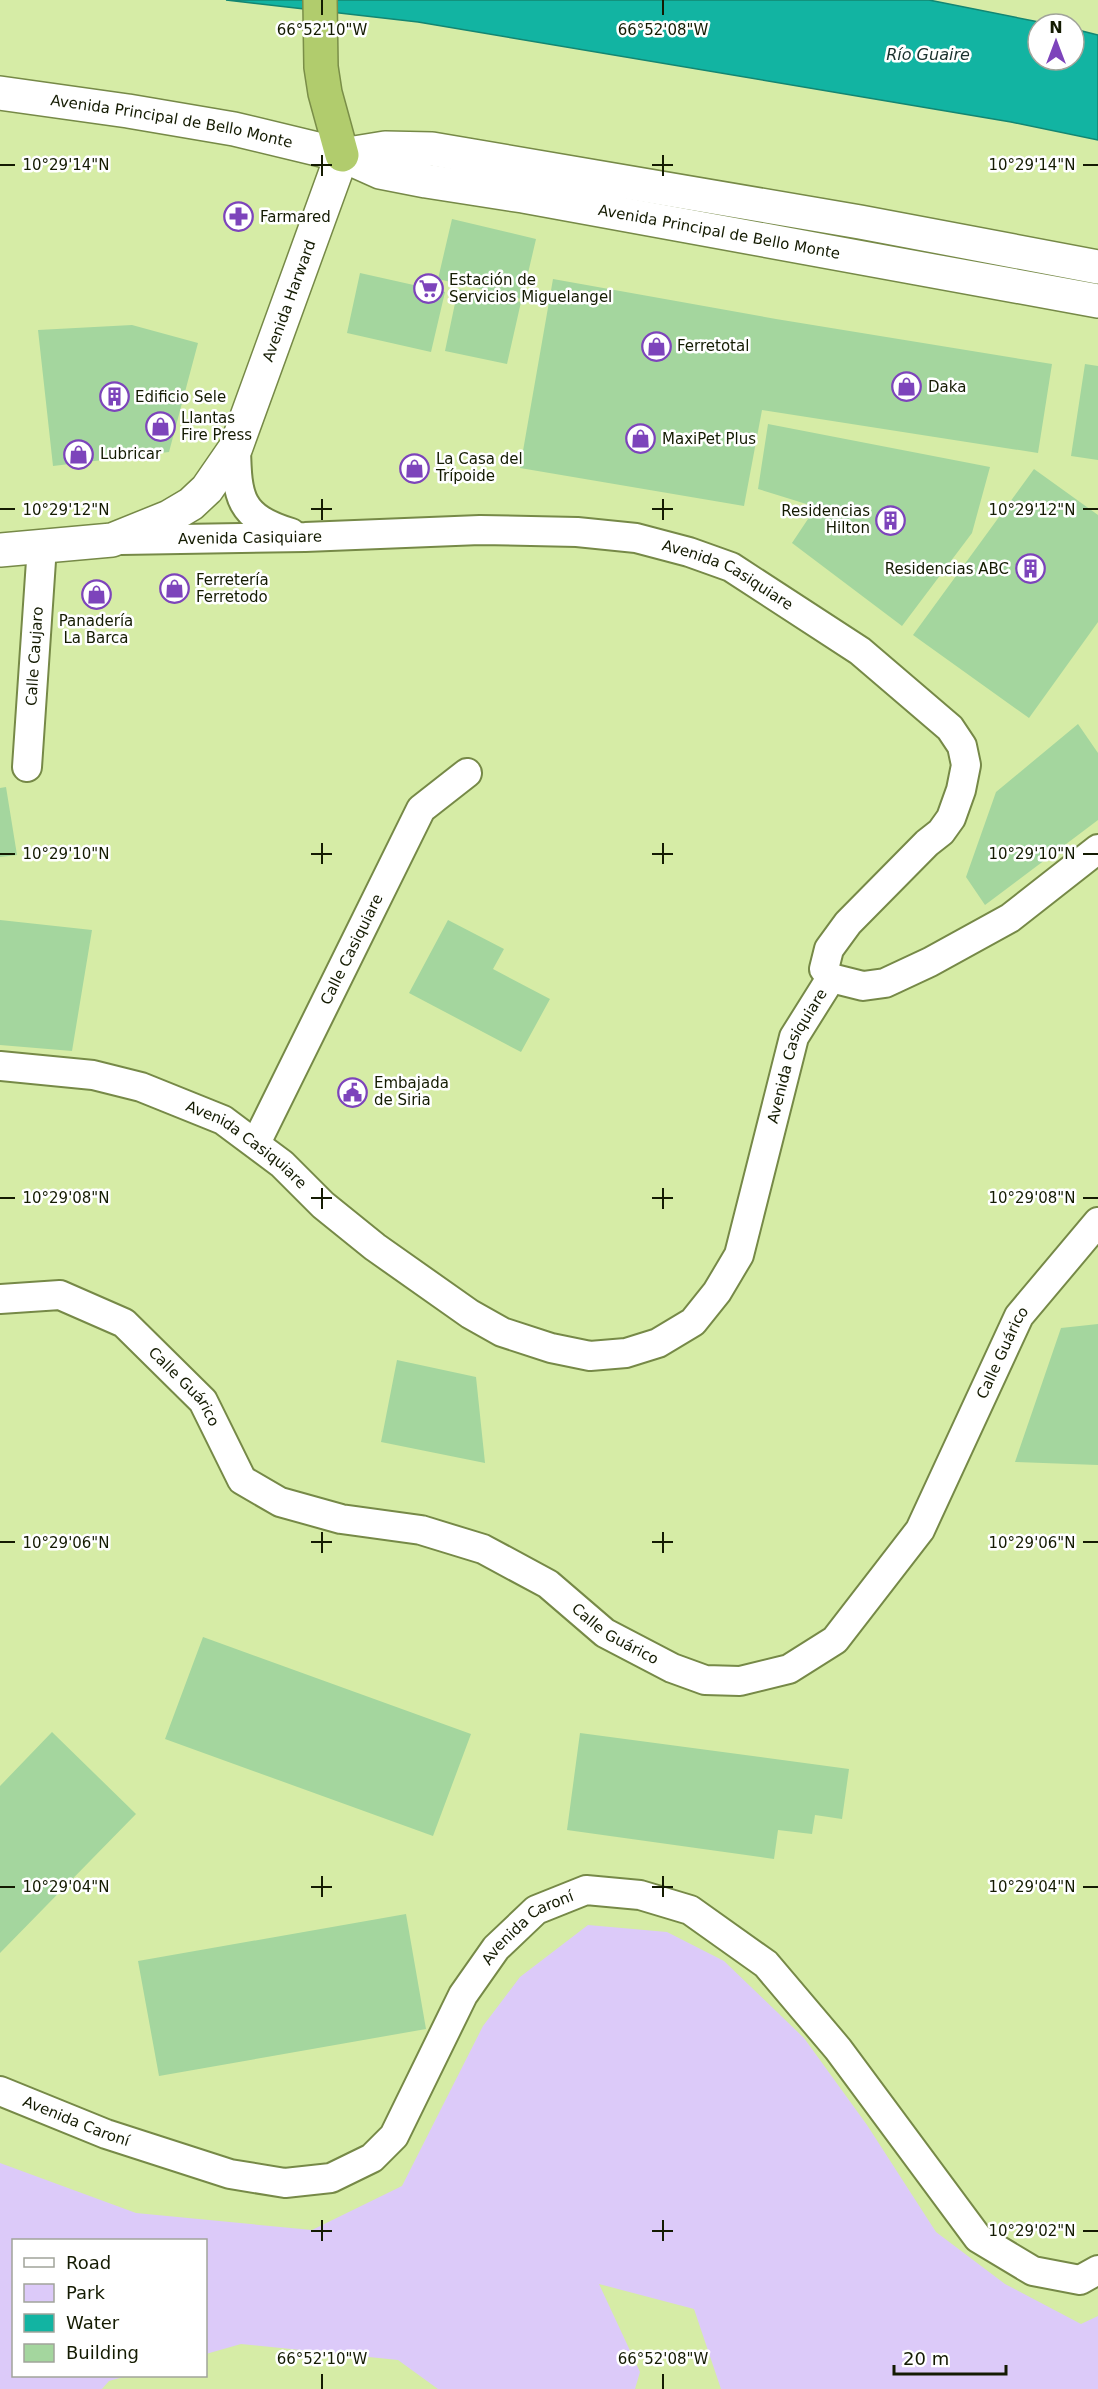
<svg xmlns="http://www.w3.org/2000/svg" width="1098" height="2389" font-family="'DejaVu Sans',sans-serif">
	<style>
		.green { fill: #dccaf9 }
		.water { fill: #12b4a2; stroke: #138672; stroke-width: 1.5 }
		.building { fill: #a4d69e }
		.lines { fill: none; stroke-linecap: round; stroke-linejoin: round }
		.minor-casing { stroke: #768947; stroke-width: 32 }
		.tertiary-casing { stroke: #768947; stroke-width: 36 }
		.motorway-casing { stroke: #7a8e48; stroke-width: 36 }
		.minor { stroke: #fff; stroke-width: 28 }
		.tertiary { stroke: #fff; stroke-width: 33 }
		.motorway { stroke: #b1cc6d; stroke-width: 33 }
		.ticks { fill: none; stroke: #141b02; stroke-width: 2 }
		.labels { text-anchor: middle; stroke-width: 5; stroke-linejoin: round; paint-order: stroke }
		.street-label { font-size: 15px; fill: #141b02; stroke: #fff }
		.poi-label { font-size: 15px; fill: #141b02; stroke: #fff; text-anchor: start }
		.water-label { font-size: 16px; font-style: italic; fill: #1a312e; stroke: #fff }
		.ticks-label { font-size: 15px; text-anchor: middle; fill: #141b02; stroke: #fff; stroke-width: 5; stroke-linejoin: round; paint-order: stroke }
	</style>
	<rect width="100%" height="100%" fill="#d6eca6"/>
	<path class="green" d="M588 1925 667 1932 724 1961 804 2038 867 2125 936 2232 1005 2284 1081 2324 1098 2316V2389H721L694 2309 599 2284 640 2372 635 2389H438L398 2360 241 2344 206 2354V2240H14V2376H127L109 2381 102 2389H0V2163L136 2213 312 2230 402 2186 483 2026 520 1977Z"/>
	<path class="water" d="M226 0H929L1049 24H1038V60H1074V29L1098 35V140L1011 122 418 22Z"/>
	<path class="building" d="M452 219 536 239 522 299 438 279Z
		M360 273 445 292 431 352 347 333Z
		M553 279 776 319 1052 364 1038 453 762 410 744 506 520 468Z
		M458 289 521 302 507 364 445 351Z
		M132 325 198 343 169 452 53 466 38 330Z
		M1085 364 1098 366V460L1071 456Z
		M768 424 990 467 972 533 902 626 792 543 816 507 758 489Z
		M1034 469 1098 515V622L1029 718 913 635Z
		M1078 724 1098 753V820L985 905 966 877 996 792Z
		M6 787 17 855 0 857V788Z
		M0 920 92 930 72 1051 0 1045Z
		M448 920 504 949 493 969 550 999 521 1052 409 993Z
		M1098 1324V1465L1015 1462 1061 1328Z
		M397 1360 476 1377 485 1463 381 1442Z
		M203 1637 471 1734 433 1836 165 1739Z
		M52 1732 136 1814 0 1953V1786Z
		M580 1733 849 1769 842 1819 815 1815 812 1834 778 1830 774 1859 567 1830Z
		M406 1914 426 2029 159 2076 138 1961Z"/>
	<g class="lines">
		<defs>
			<g id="minor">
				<path d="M236 447C237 498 239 517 291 533"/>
				<path id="s1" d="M121 540 305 537 480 530 577 532 636 538 689 552 731 567 860 651 950 728 962 746 966 765 961 790 951 818 941 832 927 843 848 923 829 949 824 969 831 978"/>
				<path id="s2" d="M27 767 42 546"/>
				<path d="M831 978 863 986 885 983 930 962 1010 918 1098 849"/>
				<path id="s3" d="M0 1066 93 1075 141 1087 223 1120 282 1164 323 1205 375 1247 470 1314 502 1332 551 1348 590 1356 626 1353 658 1343 693 1322 717 1292 739 1255 794 1037 831 978"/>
				<path id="s4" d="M256 1143 421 809 467 773"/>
				<path id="s5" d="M0 1299 60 1295 124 1323 203 1401 242 1480 280 1502 341 1519 421 1530 483 1549 548 1584 605 1633 672 1668 705 1680 740 1681 789 1669 835 1640 920 1530 1019 1316 1098 1222"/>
				<path id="s6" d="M0 2091 106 2134 230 2174 285 2183 331 2178 372 2158 394 2136 463 1995 496 1948 536 1910 586 1890 640 1895 690 1910 766 1964 838 2049 978 2238 1033 2271 1080 2280 1098 2270"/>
			</g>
			<g id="tertiary">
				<path id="s7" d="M0 93 128 111 234 129 342 155 380 172 426 181 523 196 1098 301"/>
				<path d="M342 155 385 148 432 149 860 222 1098 267"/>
				<path id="s8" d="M0 550 112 540 169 517 191 504 207 489 236 447 342 155"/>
			</g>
			<path id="motorway" d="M320 0 321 67 325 93 342 155"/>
		</defs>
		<use href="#minor" class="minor-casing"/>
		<use href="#tertiary" class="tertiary-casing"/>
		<use href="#motorway" class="motorway-casing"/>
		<use href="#minor" class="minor"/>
		<use href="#tertiary" class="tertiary"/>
		<use href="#motorway" class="motorway"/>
	</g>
	<path class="ticks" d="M322 0V15M663 0V15M322 155V176M663 155V176M0 165H15M311 165H332M652 165H673M1083 165H1098M322 499V520M663 499V520M0 509H15M311 509H332M652 509H673M1083 509H1098M322 843V864M663 843V864M0 854H15M311 854H332M652 854H673M1083 854H1098M322 1188V1209M663 1188V1209M0 1198H15M311 1198H332M652 1198H673M1083 1198H1098M322 1532V1553M663 1532V1553M0 1542H15M311 1542H332M652 1542H673M1083 1542H1098M322 1876V1897M663 1876V1897M0 1887H15M311 1887H332M652 1887H673M1083 1887H1098M322 2220V2241M663 2220V2241M311 2231H332M652 2231H673M1083 2231H1098M322 2374V2389M663 2374V2389"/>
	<defs>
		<symbol id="pharmacy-ring" viewBox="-11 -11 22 22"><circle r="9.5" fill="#fff" stroke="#7d44bb" stroke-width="1.5"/><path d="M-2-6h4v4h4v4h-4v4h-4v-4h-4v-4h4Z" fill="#7d44bb"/></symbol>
		<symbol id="supermarket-ring" viewBox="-11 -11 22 22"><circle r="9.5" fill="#fff" stroke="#7d44bb" stroke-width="1.5"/><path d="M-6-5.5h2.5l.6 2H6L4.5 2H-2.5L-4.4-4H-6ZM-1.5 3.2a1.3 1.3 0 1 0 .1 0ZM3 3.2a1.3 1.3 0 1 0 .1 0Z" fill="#7d44bb"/></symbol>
		<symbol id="shop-ring" viewBox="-11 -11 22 22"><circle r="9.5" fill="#fff" stroke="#7d44bb" stroke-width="1.5"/><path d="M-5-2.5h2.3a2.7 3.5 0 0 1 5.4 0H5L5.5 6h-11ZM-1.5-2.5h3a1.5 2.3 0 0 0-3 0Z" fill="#7d44bb"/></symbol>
		<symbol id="building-ring" viewBox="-11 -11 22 22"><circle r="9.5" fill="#fff" stroke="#7d44bb" stroke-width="1.5"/><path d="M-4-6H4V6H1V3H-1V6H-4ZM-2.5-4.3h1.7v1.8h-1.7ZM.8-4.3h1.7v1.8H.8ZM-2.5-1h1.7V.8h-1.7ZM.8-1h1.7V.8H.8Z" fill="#7d44bb"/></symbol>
		<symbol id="civic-ring" viewBox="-11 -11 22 22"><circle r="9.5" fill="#fff" stroke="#7d44bb" stroke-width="1.5"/><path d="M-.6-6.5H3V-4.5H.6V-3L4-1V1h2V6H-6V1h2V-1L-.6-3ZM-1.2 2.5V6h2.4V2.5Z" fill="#7d44bb"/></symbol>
	</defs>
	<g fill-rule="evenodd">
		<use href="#pharmacy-ring" x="222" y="200" width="33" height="33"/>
		<use href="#supermarket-ring" x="412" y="272" width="33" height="33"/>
		<use href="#shop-ring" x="640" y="330" width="33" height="33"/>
		<use href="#shop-ring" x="890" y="370" width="33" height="33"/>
		<use href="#building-ring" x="98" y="380" width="33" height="33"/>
		<use href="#shop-ring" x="144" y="410" width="33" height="33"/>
		<use href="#shop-ring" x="624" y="422" width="33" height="33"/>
		<use href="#shop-ring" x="62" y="438" width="33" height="33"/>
		<use href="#shop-ring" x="398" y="452" width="33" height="33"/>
		<use href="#building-ring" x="874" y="504" width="33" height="33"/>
		<use href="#building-ring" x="1014" y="552" width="33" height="33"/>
		<use href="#shop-ring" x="158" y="572" width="33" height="33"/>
		<use href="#shop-ring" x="80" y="578" width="33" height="33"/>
		<use href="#civic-ring" x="336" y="1076" width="33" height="33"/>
	</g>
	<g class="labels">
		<g class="street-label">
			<text dy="5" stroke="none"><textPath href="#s7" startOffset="174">Avenida Principal de Bello Monte</textPath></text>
			<text dy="5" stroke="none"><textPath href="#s7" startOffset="734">Avenida Principal de Bello Monte</textPath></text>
			<text dy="5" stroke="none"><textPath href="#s8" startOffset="428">Avenida Harward</textPath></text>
			<text dy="5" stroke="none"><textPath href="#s1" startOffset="129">Avenida Casiquiare</textPath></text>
			<text dy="5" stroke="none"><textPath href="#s1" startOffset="615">Avenida Casiquiare</textPath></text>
			<text dy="5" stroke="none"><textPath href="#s2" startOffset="111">Calle Caujaro</textPath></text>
			<text dy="5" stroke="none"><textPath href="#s4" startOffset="216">Calle Casiquiare</textPath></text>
			<text dy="5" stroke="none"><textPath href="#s3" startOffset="1074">Avenida Casiquiare</textPath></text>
			<text dy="5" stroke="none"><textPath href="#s3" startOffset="264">Avenida Casiquiare</textPath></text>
			<text dy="5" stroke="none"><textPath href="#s5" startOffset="1316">Calle Guárico</textPath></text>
			<text dy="5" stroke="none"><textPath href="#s5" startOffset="218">Calle Guárico</textPath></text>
			<text dy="5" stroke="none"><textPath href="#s5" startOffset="740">Calle Guárico</textPath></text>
			<text dy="5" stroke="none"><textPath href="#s6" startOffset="676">Avenida Caroní</textPath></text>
			<text dy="5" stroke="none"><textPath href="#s6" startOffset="82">Avenida Caroní</textPath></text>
		</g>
		<g class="poi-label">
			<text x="260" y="222">Farmared</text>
			<text x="449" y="285">Estación de<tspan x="449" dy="17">Servicios Miguelangel</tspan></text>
			<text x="677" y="351">Ferretotal</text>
			<text x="928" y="392">Daka</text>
			<text x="135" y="402">Edificio Sele</text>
			<text x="181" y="423">Llantas<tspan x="181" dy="17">Fire Press</tspan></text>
			<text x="662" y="444">MaxiPet Plus</text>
			<text x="100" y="459">Lubricar</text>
			<text x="436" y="464">La Casa del<tspan x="436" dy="17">Trípoide</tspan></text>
			<text x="870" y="516" text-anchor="end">Residencias<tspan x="870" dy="17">Hilton</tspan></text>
			<text x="1009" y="574" text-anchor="end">Residencias ABC</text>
			<text x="196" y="585">Ferretería<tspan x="196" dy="17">Ferretodo</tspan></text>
			<text x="96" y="626" text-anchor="middle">Panadería<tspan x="96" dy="17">La Barca</tspan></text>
			<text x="374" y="1088">Embajada<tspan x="374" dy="17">de Siria</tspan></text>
		</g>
		<g class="water-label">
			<text x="928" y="60">Río Guaire</text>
		</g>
	</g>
	<g class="ticks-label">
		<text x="322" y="35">66°52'10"W</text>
		<text x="663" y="35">66°52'08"W</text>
		<text x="66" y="170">10°29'14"N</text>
		<text x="1032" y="170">10°29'14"N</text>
		<text x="66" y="515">10°29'12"N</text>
		<text x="1032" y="515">10°29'12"N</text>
		<text x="66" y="859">10°29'10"N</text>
		<text x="1032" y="859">10°29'10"N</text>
		<text x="66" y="1203">10°29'08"N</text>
		<text x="1032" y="1203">10°29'08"N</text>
		<text x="66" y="1548">10°29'06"N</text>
		<text x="1032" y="1548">10°29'06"N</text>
		<text x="66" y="1892">10°29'04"N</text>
		<text x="1032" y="1892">10°29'04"N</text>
		<text x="1032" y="2236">10°29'02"N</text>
		<text x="322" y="2364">66°52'10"W</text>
		<text x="663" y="2364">66°52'08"W</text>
	</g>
	<rect x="12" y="2239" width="195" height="138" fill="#ffffff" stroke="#a1a49a" stroke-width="1.5"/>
	<rect x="24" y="2258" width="30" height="9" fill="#ffffff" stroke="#a1a49a" stroke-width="1.5"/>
	<text x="66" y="2269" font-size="18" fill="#141b02">Road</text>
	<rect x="24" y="2284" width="30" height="18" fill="#dccaf9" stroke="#a1a49a" stroke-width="1.5"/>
	<text x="66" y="2299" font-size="18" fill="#141b02">Park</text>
	<rect x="24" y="2314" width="30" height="18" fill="#12b4a2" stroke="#a1a49a" stroke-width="1.5"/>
	<text x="66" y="2329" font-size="18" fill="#141b02">Water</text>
	<rect x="24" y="2344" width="30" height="18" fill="#a4d69e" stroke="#a1a49a" stroke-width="1.5"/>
	<text x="66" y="2359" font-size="18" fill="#141b02">Building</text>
	<g transform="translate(1056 42)"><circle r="28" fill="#ffffff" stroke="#a1a49a" stroke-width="1.5"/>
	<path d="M0-4.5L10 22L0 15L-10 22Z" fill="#7d44bb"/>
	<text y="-9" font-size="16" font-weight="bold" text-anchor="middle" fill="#141b02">N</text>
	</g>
	<path d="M894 2365v9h112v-9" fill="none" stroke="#141b02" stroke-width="3"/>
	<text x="903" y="2365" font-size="18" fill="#141b02" stroke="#ffffff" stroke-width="4.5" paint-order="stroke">20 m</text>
</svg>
